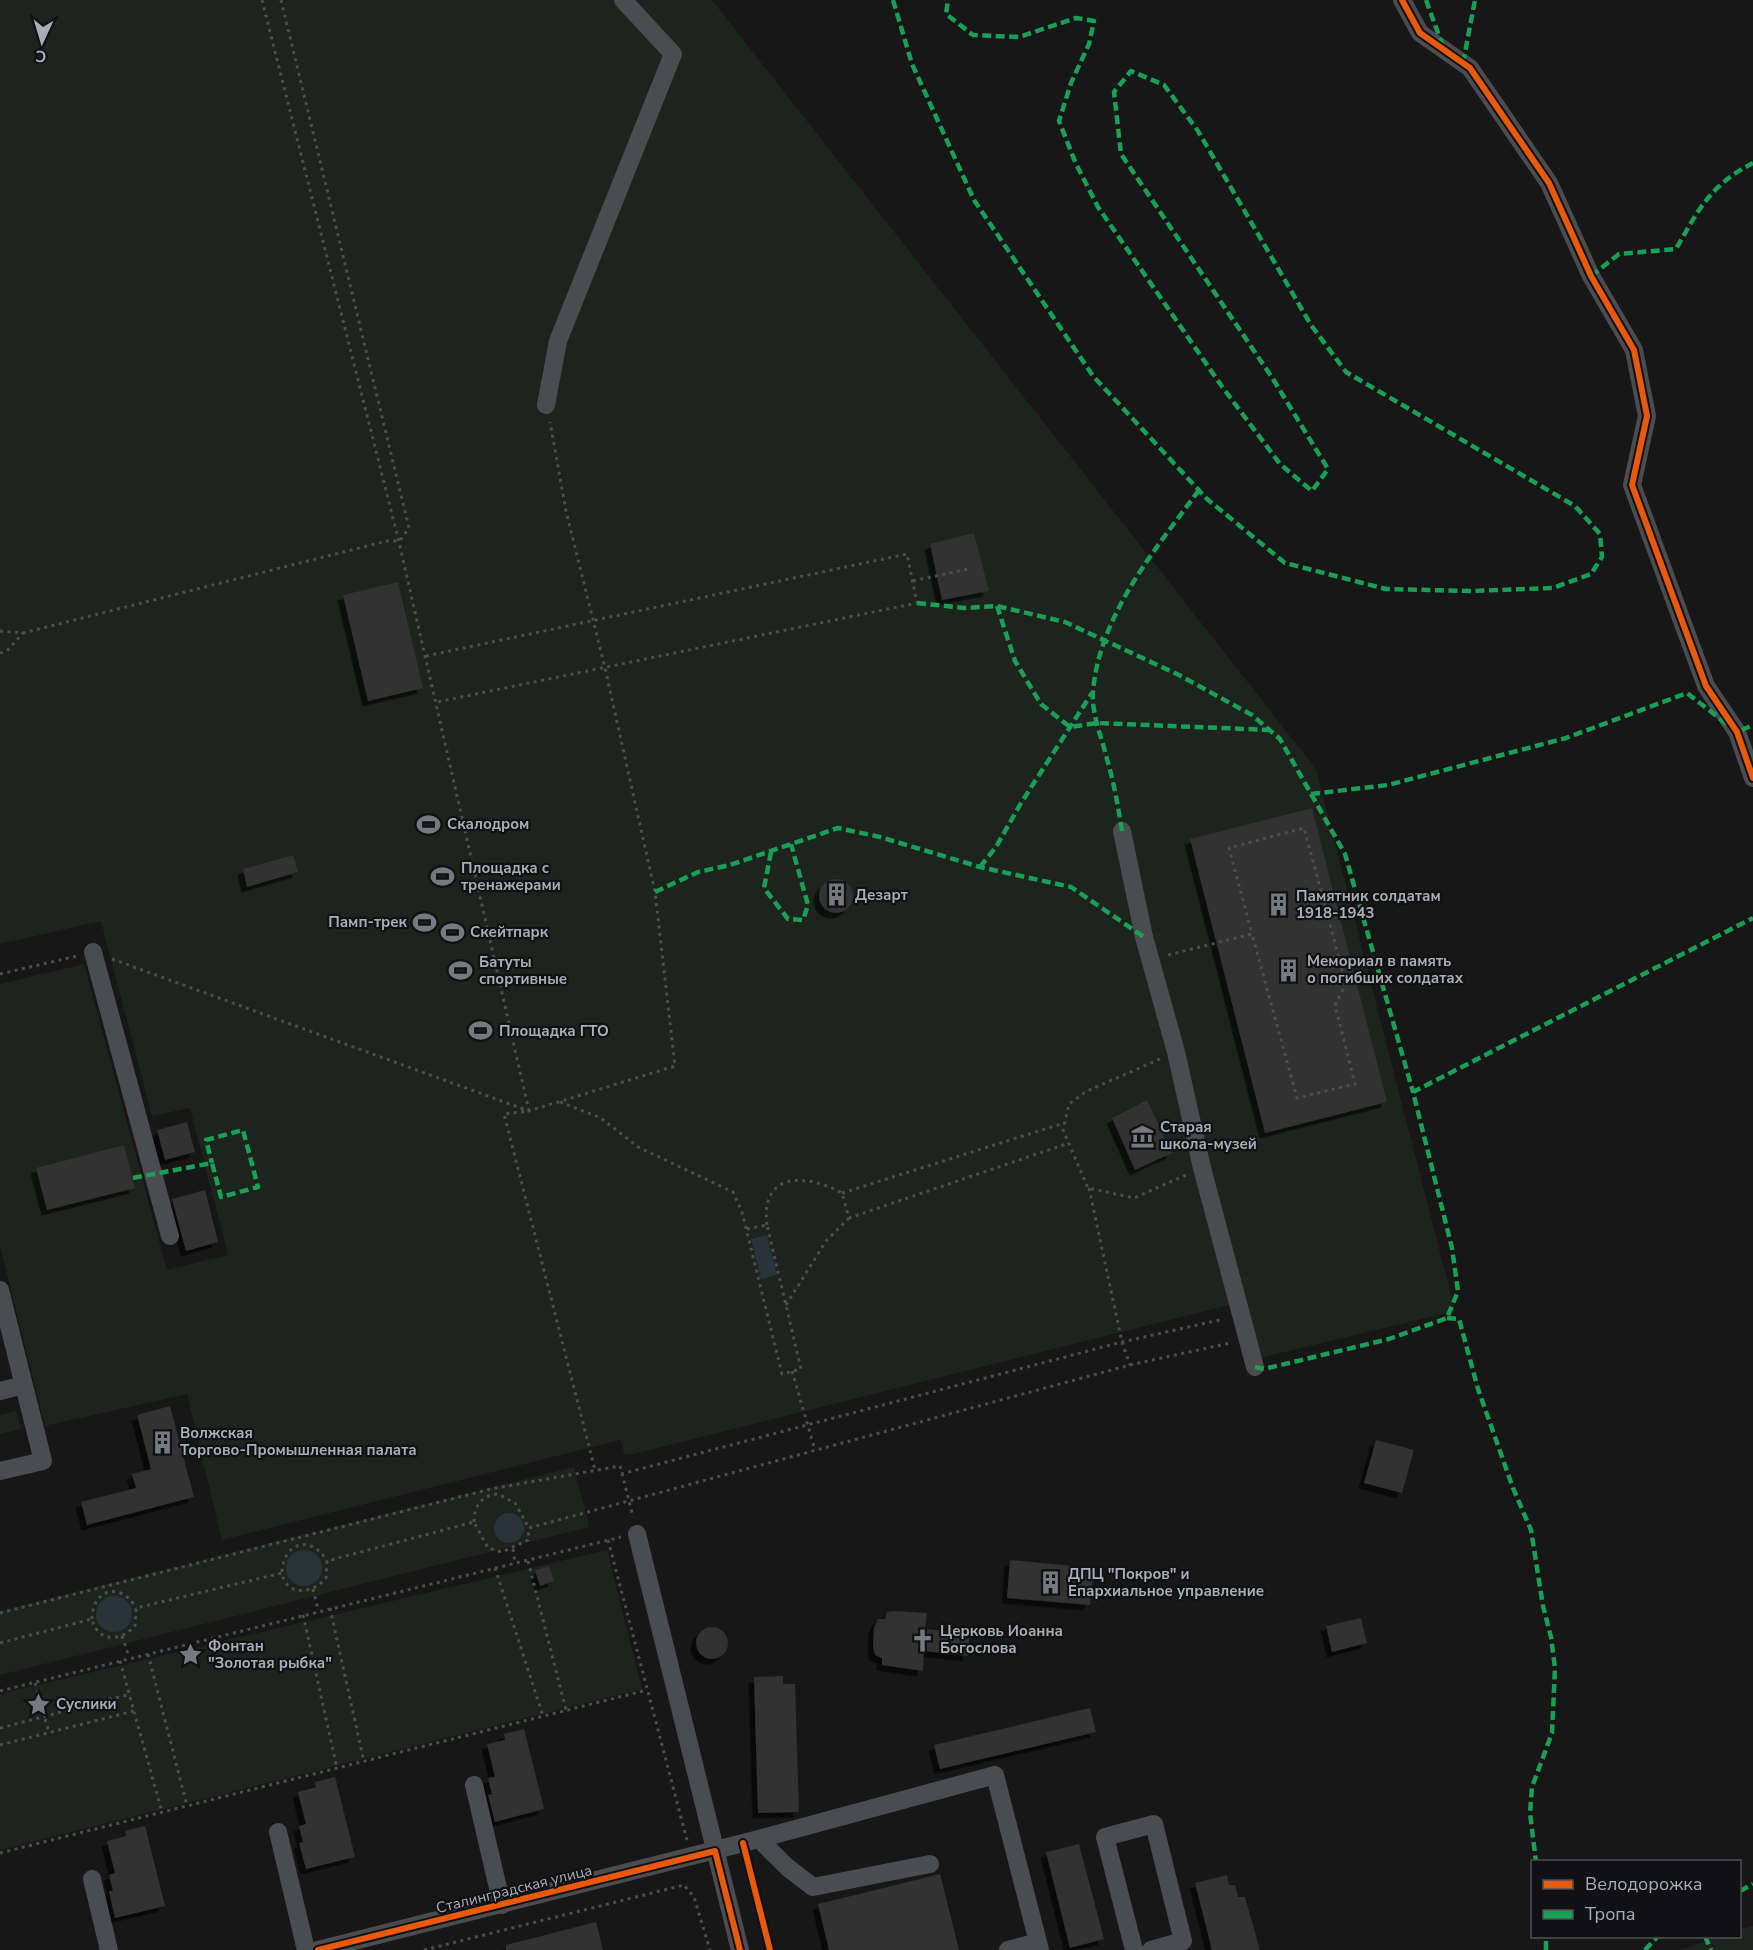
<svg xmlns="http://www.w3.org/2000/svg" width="1753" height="1950" font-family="'Nunito Sans',sans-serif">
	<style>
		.green { fill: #1d241e }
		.water { fill: #2a3339 }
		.building { fill: #303031; filter: url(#shadow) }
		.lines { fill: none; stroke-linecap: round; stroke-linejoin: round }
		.path { stroke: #4d4e52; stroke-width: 3; stroke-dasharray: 3 4.5; stroke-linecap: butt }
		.minor { stroke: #4b4c50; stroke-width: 18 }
		.quiet { stroke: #1a9f57; stroke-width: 4.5; stroke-dasharray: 9 4.5; stroke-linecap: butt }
		.cycleway-casing { stroke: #111113; stroke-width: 10 }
		.cycleway { stroke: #e8590c; stroke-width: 6 }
		.labels { text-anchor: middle; stroke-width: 4.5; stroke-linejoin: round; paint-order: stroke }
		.poi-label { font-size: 15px; font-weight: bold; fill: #a8aeb8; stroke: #111113; text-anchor: start }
		.street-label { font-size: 15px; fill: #a8aeb8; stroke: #111113 }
	</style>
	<defs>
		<filter id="shadow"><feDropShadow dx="-5.5" dy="5.5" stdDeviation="0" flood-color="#0009"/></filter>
	</defs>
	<rect width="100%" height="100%" fill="#171717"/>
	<path class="green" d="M0 0H712L1316 769 1455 1311 1260 1358 1245 1301 625 1456 620 1440 222 1540 187 1394 45 1426 0 1246V984L84 964 167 1270 228 1255 190 1108 152 1116 101 921 0 944Z
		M16 1411 21 1429 0 1434V1415Z
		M574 1467 589 1527 0 1675V1611Z
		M607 1550 642 1689 0 1850V1694Z
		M1753 1926V1950H1681L1716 1937 1740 1936V1929Z"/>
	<path class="water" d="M767 1235 777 1275 761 1279 751 1239Z
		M494 1528a15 15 0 1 1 30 0a15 15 0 1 1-30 0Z
		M286 1568a18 18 0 1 1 36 0a18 18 0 1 1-36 0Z
		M96 1614a18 18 0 1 1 36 0a18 18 0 1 1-36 0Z"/>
	<path class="building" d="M974 533 989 591 942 600 930 544Z
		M398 582 423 688 368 701 343 595Z
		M1312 808 1387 1102 1265 1133 1190 839Z
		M293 855 298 872 247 887 243 869Z
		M819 896a17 17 0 1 1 34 0a17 17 0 1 1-34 0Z
		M1147 1100 1172 1153 1135 1170 1112 1118Z
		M187 1122 195 1152 165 1160 157 1130Z
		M124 1145 135 1188 47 1210 36 1168Z
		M205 1190 218 1242 186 1251 172 1199Z
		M170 1406 194 1497 87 1525 81 1502 136 1488 132 1474 151 1469 137 1415Z
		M1376 1440 1414 1450 1402 1493 1364 1483Z
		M1010 1560 1094 1568 1090 1605 1007 1598Z
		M549 1566 554 1581 540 1586 535 1570Z
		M894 1611 927 1613 925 1629 970 1633 968 1656 924 1651 923 1671 882 1665V1658L875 1655 873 1646 874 1628 878 1619H885L887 1612Z
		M1361 1618 1367 1643 1332 1652 1326 1626Z
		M696 1643a16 16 0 1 1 32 0a16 16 0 1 1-32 0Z
		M783 1676V1684H795L799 1812 758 1813 754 1677Z
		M1090 1708 1096 1732 940 1769 934 1745Z
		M524 1729 544 1809 495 1822 488 1795 492 1794 488 1778 495 1777 487 1744 505 1740 504 1734Z
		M335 1777 355 1857 306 1869 299 1843 303 1842 299 1826 306 1824 298 1792 316 1787 315 1782Z
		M145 1826 165 1906 115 1918 109 1891H113L109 1875 115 1873 107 1841 126 1836 125 1831Z
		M1079 1844 1104 1939 1070 1948 1046 1852Z
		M940 1874 959 1950H829L818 1904Z
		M1227 1875 1229 1885H1235L1238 1897H1245L1260 1950H1212L1195 1883Z
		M596 1922 603 1950H506V1945Z"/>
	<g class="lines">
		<path class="path" d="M262 0 399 542 529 1111 504 1114 595 1470
			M281 0 409 528 399 542
			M913 581 968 569
			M0 631 23 633 391 540 399 542
			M0 653 7 651 23 633
			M426 656 907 554 917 603 437 702
			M1168 955 1252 934 1297 1098 1355 1084 1335 1005 1346 984 1304 828 1229 848 1252 934
			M112 959 529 1111 675 1066 655 892 605 668 566 511 550 422
			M0 974 77 956
			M1160 1059 1087 1091 1069 1104 1063 1130 1088 1188 1134 1198 1186 1175
			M560 1102 601 1118 638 1147 733 1192 742 1212 782 1374 801 1369 767 1225 746 1229
			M1089 1188 1122 1342 1130 1365
			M842 1193 1064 1123
			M767 1225C760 1172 806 1173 842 1193L849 1218 1069 1143
			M786 1305 826 1241 849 1218
			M792 1371 815 1450
			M621 1474 1122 1342 1224 1319
			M474 1522C474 1507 481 1495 498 1494L515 1503 529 1528
			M608 1540 687 1840
			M513 1549 515 1563
			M528 1561 566 1710
			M495 1568 543 1716
			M282 1572C284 1541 312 1535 327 1561
			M313 1589 318 1610
			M330 1608 364 1762
			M0 1613 491 1489 620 1466 633 1517
			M303 1615 337 1768
			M92 1619C92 1589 121 1581 136 1608
			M122 1636 129 1657
			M0 1643 92 1619C97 1642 120 1642 135 1626L136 1608 282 1573C286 1597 313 1594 326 1578L327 1561 474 1522 488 1548 502 1552 528 1540 529 1528 1130 1365 1230 1343
			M148 1654 187 1806
			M120 1661 162 1812
			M35 1683 49 1733
			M0 1691 621 1537
			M0 1728 130 1694
			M0 1745 134 1711
			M0 1853 647 1690
			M424 1950 684 1885 694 1897 710 1950"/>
		<path class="minor" d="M1402 0 1420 33 1470 68 1549 183 1591 276 1634 350 1647 416 1632 485 1706 686 1737 732 1753 778
			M546 405 558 341 673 54 623 0
			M1122 831 1144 937 1176 1052 1202 1168 1255 1367
			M93 952 170 1236
			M0 1290 43 1461 0 1471
			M0 1391 24 1385
			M637 1534 740 1950
			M474 1785 502 1905
			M278 1832 306 1950
			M759 1839 995 1775 1040 1950
			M92 1879 109 1950
			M318 1950 759 1839 787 1867 813 1887 930 1864
			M1008 1950 1038 1942
			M1134 1950 1105 1837 1154 1824 1183 1941 1151 1950"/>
		<path class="quiet" d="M893 0 912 64 974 200 1093 376 1207 499 1285 563 1386 589 1472 591 1553 588 1591 574 1602 557 1600 534 1575 506 1346 372 1311 325 1198 131 1164 85 1131 71 1114 92 1121 154 1273 379 1328 469 1312 491 1280 464 1223 388 1098 207 1076 164 1059 121 1071 83 1089 44 1094 21 1076 18 1019 37 973 35 946 14 948 0
			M1426 0 1442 44
			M1463 63 1475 0
			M1591 276 1619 254 1676 249C1699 209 1710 185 1753 163
			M917 603 965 608 997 606 1065 622 1179 675 1252 715 1280 739 1345 854 1413 1092
			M997 606 1015 661 1041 704 1070 727 1097 723 1271 730
			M1311 794 1388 785 1566 738 1687 693 1737 732 1753 725
			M1122 831C1118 806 1114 783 1107 759 1102 738 1091 713 1093 691 1100 614 1155 550 1199 490
			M771 852 764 888 788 919 803 920 808 905 791 844
			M980 867 996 847 1021 803 1092 693
			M655 892 698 872 730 865 838 828 880 837 980 867 1071 887 1144 937
			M133 1178 212 1163 221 1197 258 1187 243 1130 206 1140 212 1163
			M1447 1318 1459 1319 1478 1389 1513 1488 1531 1530 1543 1606 1551 1637 1555 1668 1552 1733 1532 1787 1530 1813 1536 1862
			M1255 1367 1264 1369 1389 1339 1447 1318 1458 1291 1452 1248 1413 1092 1753 918
			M1740 1891 1753 1884
			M1705 1936 1711 1950
			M1546 1950V1936
			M1645 1950 1658 1936"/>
		<defs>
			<path id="cycleway" d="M1402 0 1420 33 1470 68 1549 183 1591 276 1634 350 1647 416 1632 485 1706 686 1737 732 1753 778
				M743 1843 770 1950
				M318 1950 715 1851 740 1950"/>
		</defs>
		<use href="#cycleway" class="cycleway-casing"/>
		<use href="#cycleway" class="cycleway"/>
	</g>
	<defs>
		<symbol id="stadium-bare" viewBox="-9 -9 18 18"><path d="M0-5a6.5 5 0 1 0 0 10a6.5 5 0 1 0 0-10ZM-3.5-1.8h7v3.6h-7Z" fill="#757980" stroke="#111113" stroke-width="2.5" paint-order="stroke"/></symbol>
		<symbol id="building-bare" viewBox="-9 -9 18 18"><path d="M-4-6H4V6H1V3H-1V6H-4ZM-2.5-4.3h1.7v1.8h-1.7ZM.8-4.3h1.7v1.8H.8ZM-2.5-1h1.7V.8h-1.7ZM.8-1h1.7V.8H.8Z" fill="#757980" stroke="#111113" stroke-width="2.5" paint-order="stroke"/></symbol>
		<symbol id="museum-bare" viewBox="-9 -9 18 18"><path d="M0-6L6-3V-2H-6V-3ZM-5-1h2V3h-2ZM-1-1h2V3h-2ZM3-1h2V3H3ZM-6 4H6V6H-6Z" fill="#757980" stroke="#111113" stroke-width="2.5" paint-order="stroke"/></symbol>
		<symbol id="church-bare" viewBox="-9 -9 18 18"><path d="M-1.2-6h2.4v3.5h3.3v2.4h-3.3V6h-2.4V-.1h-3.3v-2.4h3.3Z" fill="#757980" stroke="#111113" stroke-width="2.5" paint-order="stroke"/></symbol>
		<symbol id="sight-bare" viewBox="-9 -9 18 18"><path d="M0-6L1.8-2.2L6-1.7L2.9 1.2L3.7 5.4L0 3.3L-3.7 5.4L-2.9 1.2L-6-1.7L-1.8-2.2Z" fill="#757980" stroke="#111113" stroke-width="2.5" paint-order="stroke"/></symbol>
	</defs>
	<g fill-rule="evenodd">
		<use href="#stadium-bare" x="412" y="808" width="33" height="33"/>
		<use href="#stadium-bare" x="426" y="860" width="33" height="33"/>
		<use href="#building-bare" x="820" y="878" width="33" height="33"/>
		<use href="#building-bare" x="1262" y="888" width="33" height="33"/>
		<use href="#stadium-bare" x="408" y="906" width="33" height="33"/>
		<use href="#stadium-bare" x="436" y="916" width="33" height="33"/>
		<use href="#building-bare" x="1272" y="954" width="33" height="33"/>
		<use href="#stadium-bare" x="444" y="954" width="33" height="33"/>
		<use href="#stadium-bare" x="464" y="1014" width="33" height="33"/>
		<use href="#museum-bare" x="1126" y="1120" width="33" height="33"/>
		<use href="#building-bare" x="146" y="1426" width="33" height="33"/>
		<use href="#building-bare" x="1034" y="1566" width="33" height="33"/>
		<use href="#church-bare" x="906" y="1624" width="33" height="33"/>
		<use href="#sight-bare" x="174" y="1638" width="33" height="33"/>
		<use href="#sight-bare" x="22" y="1688" width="33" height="33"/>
	</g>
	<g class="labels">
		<g class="poi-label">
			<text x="447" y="829">Скалодром</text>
			<text x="461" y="873">Площадка с<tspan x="461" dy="17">тренажерами</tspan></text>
			<text x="855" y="900">Дезарт</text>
			<text x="1296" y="901">Памятник солдатам<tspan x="1296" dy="17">1918-1943</tspan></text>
			<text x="407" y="927" text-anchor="end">Памп-трек</text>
			<text x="470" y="937">Скейтпарк</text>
			<text x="1307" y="966">Мемориал в память<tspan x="1307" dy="17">о погибших солдатах</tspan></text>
			<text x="479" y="967">Батуты<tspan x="479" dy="17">спортивные</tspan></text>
			<text x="499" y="1036">Площадка ГТО</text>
			<text x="1160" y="1132">Старая<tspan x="1160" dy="17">школа-музей</tspan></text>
			<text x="180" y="1438">Волжская<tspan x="180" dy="17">Торгово-Промышленная палата</tspan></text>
			<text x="1068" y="1579">ДПЦ "Покров" и<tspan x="1068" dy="17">Епархиальное управление</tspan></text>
			<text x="940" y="1636">Церковь Иоанна<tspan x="940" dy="17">Богослова</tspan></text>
			<text x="208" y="1651">Фонтан<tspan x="208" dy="17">"Золотая рыбка"</tspan></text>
			<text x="56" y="1709">Суслики</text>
		</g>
		<g class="street-label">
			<text transform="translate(514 1889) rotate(-14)" y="5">Сталинградская улица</text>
		</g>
	</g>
	<rect x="1531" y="1860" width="210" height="78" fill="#111113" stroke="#4d5055" stroke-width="1.5"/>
	<rect x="1543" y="1880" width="30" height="9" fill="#e8590c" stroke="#4d5055" stroke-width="1.5"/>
	<text x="1585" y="1890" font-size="18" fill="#a8aeb8">Велодорожка</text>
	<rect x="1543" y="1910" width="30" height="9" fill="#1a9f57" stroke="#4d5055" stroke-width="1.5"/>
	<text x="1585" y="1920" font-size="18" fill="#a8aeb8">Тропа</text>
	<g transform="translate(42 42) rotate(184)" stroke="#111113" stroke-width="4.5" paint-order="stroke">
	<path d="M0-4.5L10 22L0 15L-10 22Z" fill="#a8aeb8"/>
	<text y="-9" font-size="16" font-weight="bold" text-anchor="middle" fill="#a8aeb8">С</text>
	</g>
</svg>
